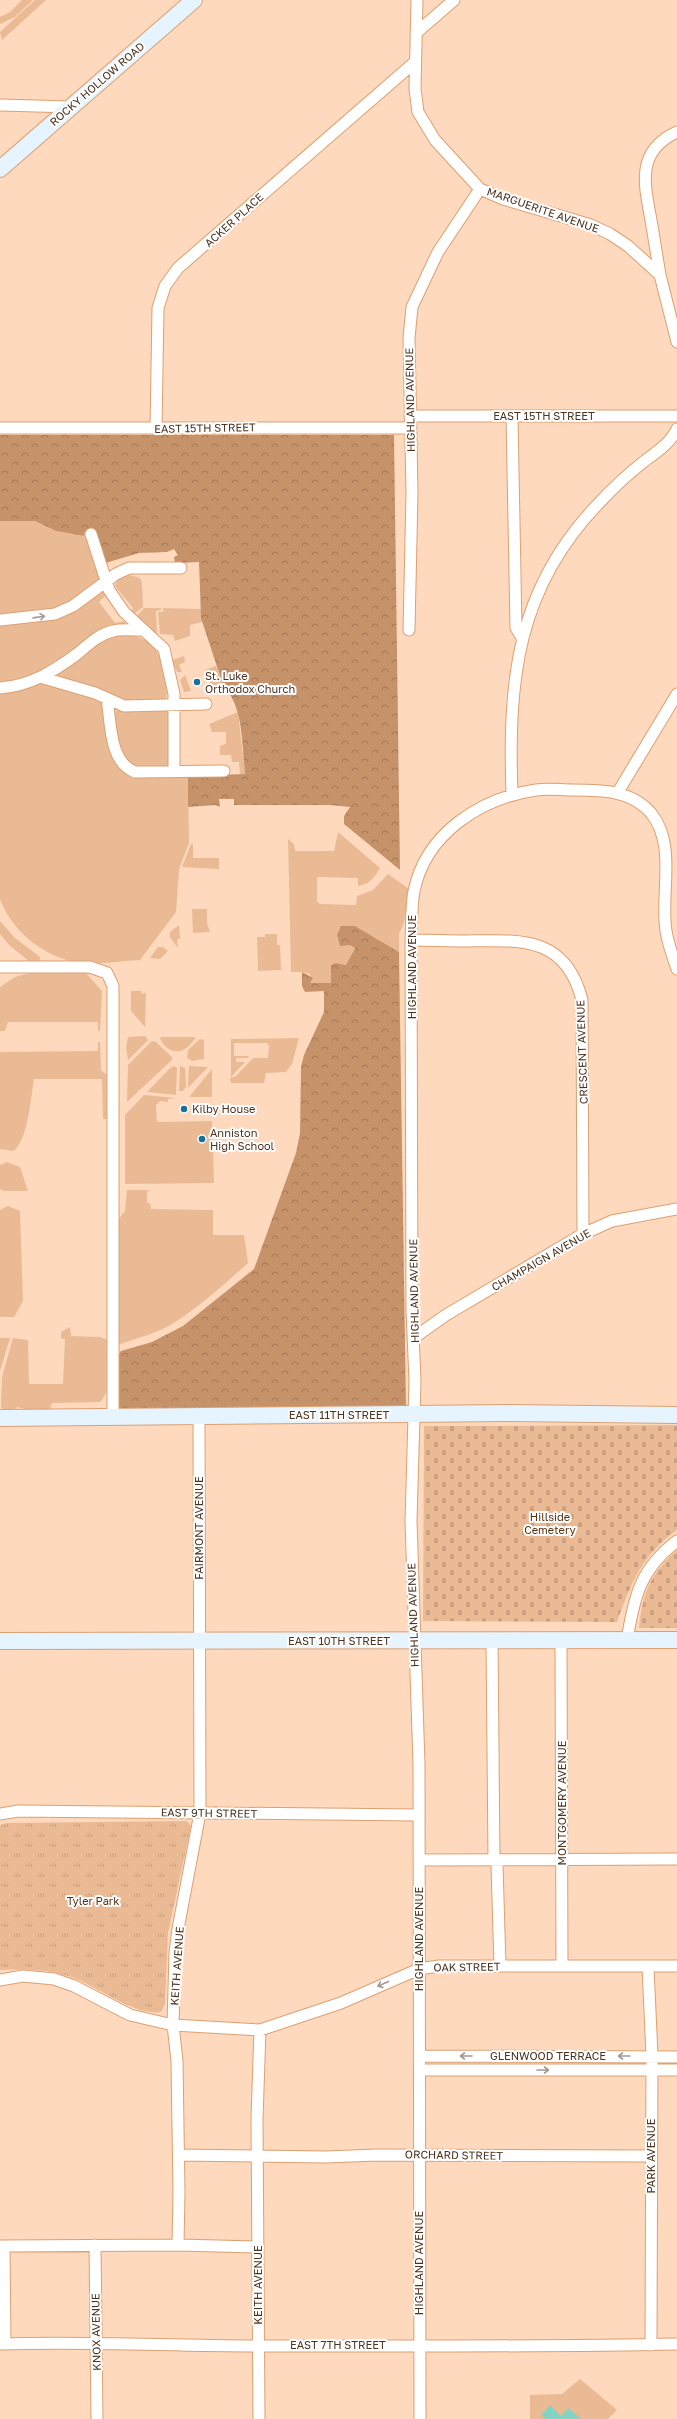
<svg xmlns="http://www.w3.org/2000/svg" width="677" height="2419" font-family="'Golos Text',sans-serif">
	<style>
		.grass { fill: #eaba95 }
		.forest { fill: url(#forest-crowns) }
		.cemetery { fill: url(#cemetery-stones) }
		.park { fill: url(#park-tufts) }
		.water { fill: #83d3c2 }
		.lines { fill: none; stroke-linecap: round; stroke-linejoin: round }
		.street-casing { stroke: #dca071; stroke-width: 13 }
		.secondary-casing { stroke: #dca071; stroke-width: 18 }
		.street { stroke: #fff; stroke-width: 11 }
		.secondary { stroke: #e5f4ff; stroke-width: 16 }
		.oneway { stroke: #a69990 }
		.poi-dot { fill: #1870a0; stroke: #fff; stroke-width: 1.5 }
		.labels { text-anchor: middle; stroke-width: 4; stroke-linejoin: round; paint-order: stroke }
		.street-label { font-size: 11px; fill: #4c3320; stroke: #fff }
		.poi-label { font-size: 11px; fill: #4c3320; stroke: #fff; text-anchor: start }
		.park-label { font-size: 11px; fill: #543111; stroke: #fff }
	</style>
	<defs>
		<pattern id="forest-crowns" width="20" height="18" patternUnits="userSpaceOnUse"><rect width="20" height="18" fill="#c6926a"/><path d="M2 6a3 3 0 1 1 6 0M12 15a3 3 0 1 1 6 0" fill="none" stroke="#a37857"/></pattern>
		<pattern id="cemetery-stones" width="16" height="16" patternUnits="userSpaceOnUse"><rect width="16" height="16" fill="#eaba95"/><path d="M2 7V4a2 2 0 0 1 4 0v3zM10 15v-3a2 2 0 0 1 4 0v3z" fill="#caa080"/></pattern>
		<pattern id="park-tufts" width="24" height="20" patternUnits="userSpaceOnUse"><rect width="24" height="20" fill="#eaba95"/><path d="M3 7l-1-3M5 7V3M7 7l1-3M15 17l-1-3M17 17v-4M19 17l1-3" fill="none" stroke="#caa080"/></pattern>
	</defs>
	<rect width="100%" height="100%" fill="#ffd9bd"/>
	<path class="grass" d="M22 0H33L15 17 0 24V17L10 12Z
		M35 0H46L2 40 0 32Z
		M0 521H35L56 531 84 536 90 542 102 579 69 603 54 611 0 617Z
		M130 575 140 578 142 582 143 607 134 614 131 611 133 608 115 586 118 579Z
		M104 590 105 596 99 602 115 623 125 621V624L101 631 60 660 30 678 0 684V626L23 621Z
		M144 608H161V610L156 611 157 634 136 617Z
		M163 608 201 609 202 622 190 625V636L175 641 173 635 160 634 158 612H163Z
		M124 633C155 640 159 649 165 678 167 687 169 693 164 702L131 704 50 677C72 661 96 638 124 633Z
		M184 656 185 662 179 665 182 672H177L172 660Z
		M216 666 223 685 212 689 205 670Z
		M185 675 191 691 184 692 180 680Z
		M45 683 99 700 103 704C108 728 107 766 132 776H188L189 843 179 869 176 912 140 960C119 961 96 966 75 962 43 956 11 930 0 899V692Z
		M117 710 123 712 169 711V767L145 769 128 765C124 755 107 717 117 710Z
		M238 712 245 774H240L239 762H232L231 755H220V746L226 744V732H212L209 724Z
		M338 832 380 868C375 877 369 885 358 886V878L317 877V901L320 904 356 905 357 896 373 890 388 874 409 889C405 903 408 922 399 933V952L355 926 350 945 355 947 346 965 336 963 331 983H310V974L302 972H291L288 839 294 844 295 851H334Z
		M191 844H193V858H219V869L182 867Z
		M192 909H207V924L210 932 193 933Z
		M0 921 15 938 40 957 39 963 30 962 9 945 0 934Z
		M179 925 180 938 177 940 178 948 170 937V932Z
		M265 934H277V945H280L281 970 258 971 257 937H265Z
		M158 947H163L168 951 160 959 150 958Z
		M30 973H86L102 991 100 1031H98V1022H8L5 1031H0V987L15 977Z
		M131 991H141L142 994 146 993 145 1027 131 1011Z
		M145 1036 148 1040 128 1060 126 1047 128 1037Z
		M160 1037H195V1039C192 1042 188 1048 183 1050 174 1055 161 1046 160 1037Z
		M299 1038 292 1064 286 1072 266 1073 264 1083H231L230 1078 236 1076 253 1058H268L269 1046 267 1043H234V1056H248L249 1058H236V1062H245L231 1077V1039Z
		M200 1039 204 1040V1059L192 1061 187 1058 188 1050Z
		M152 1041 156 1042 172 1057V1060L127 1102 128 1065Z
		M98 1042H100L101 1070 107 1075V1119H103L102 1079H34C31 1095 28 1142 13 1151L0 1149V1052L98 1051Z
		M174 1066 177 1068 176 1095 147 1092 169 1069Z
		M180 1066 185 1068 186 1087 183 1091H179Z
		M189 1066 208 1067 188 1088Z
		M212 1069V1097H189Z
		M144 1095 176 1098 168 1099V1102L160 1101 156 1105 157 1122 212 1121 214 1183 125 1184V1115Z
		M7 1162 20 1167 28 1191H4L0 1189V1165Z
		M127 1190H152L147 1191V1203H150L151 1209 213 1210V1235H244L248 1263C224 1284 200 1307 172 1324 155 1334 136 1338 118 1345L117 1221 125 1211Z
		M8 1206 20 1211 23 1301 14 1317H0V1210Z
		M70 1327 71 1336 100 1337 108 1340C108 1359 114 1388 100 1402L52 1403 50 1409 29 1410 17 1407 15 1409 4 1410 1 1407 2 1377 13 1338 28 1340 29 1384H63L65 1339H61V1332Z
		M0 1338H10L0 1371Z
		M580 2379 617 2410 608 2419H530V2395L562 2394Z"/>
	<path class="forest" d="M0 435H394L400 870 344 824V816L350 807 330 805H234V799H219L220 807 216 805 188 807V776L245 774C242 746 244 707 223 685L201 618 199 562 175 563 174 557 178 555 174 549 167 552 139 553 102 564 95 531H85L84 536 56 531 35 521H0Z
		M341 926H355L399 952 406 1408 118 1410 116 1358 121 1351 152 1342 183 1326 254 1269 296 1153 300 1133 301 1067 304 1055 324 1012V991L305 992 302 986V972L313 978 310 983H331V965L336 963 346 965 355 948 350 945 340 946 337 935Z"/>
	<path class="cemetery" d="M677 1425V1530C642 1555 631 1583 617 1622L423 1621 424 1426Z
		M677 1550V1628H639C643 1591 650 1575 677 1550Z"/>
	<path class="park" d="M187 1821 191 1826 168 1933 165 2004 161 2012C135 2016 100 1988 76 1979 51 1969 27 1969 0 1970V1825L7 1823Z"/>
	<path class="water" d="M550 2405 561 2416 569 2408 581 2419H546L541 2415Z"/>
	<g class="lines">
		<defs>
			<path id="street" d="M417 0 415 89 418 112 435 140 480 189 503 199 591 225 610 234 628 246 660 275 677 342
				M416 33 454 0
				M0 105 72 107
				M660 275C657 257 654 238 651 220 644 183 636 151 677 132
				M410 416H677
				M512 416 516 628 522 638
				M0 428H410
				M156 429 158 308 165 286 178 268 415 62
				M91 534 109 590 124 612 164 649 174 694V772
				M0 620 55 614 73 606 116 574 129 568H181
				M409 630 412 493 409 338 412 307 438 252 480 189
				M40 677 95 693 124 706 206 704
				M0 688C30 686 54 671 77 654 88 645 99 634 113 631 121 629 132 630 141 630
				M107 699C111 723 109 762 135 772L224 771
				M618 792 677 694
				M512 795C508 681 516 588 600 502 613 488 627 475 642 463 655 453 670 444 677 429
				M411 940C430 940 448 941 466 941 521 940 566 936 582 1000L583 1234
				M0 967H90L107 973 113 986V1416
				M415 1337 446 1315 583 1234 612 1221 677 1209
				M492 1640 494 1859 497 1865 500 1966
				M561 1640 562 1966
				M627 1640C634 1597 640 1569 677 1541
				M0 1814 18 1811 418 1815
				M419 1860 677 1859
				M648 1967 652 2056 651 2345
				M0 1980 23 1976 54 1979 74 1986 130 2015 173 2025 260 2030 341 2003 419 1969 439 1966H677
				M420 2056 677 2057
				M420 2070H677
				M179 2155 326 2157 376 2155 650 2156
				M95 2245 97 2419
				M178 2245 179 2192 177 2061 173 2025 175 1953 178 1929 200 1813 199 1416
				M0 2246 178 2245 258 2247
				M4 2246 5 2344
				M0 2344C86 2341 172 2346 259 2346 398 2346 538 2347 677 2344
				M259 2419 257 2119 260 2030
				M420 2419 419 1764 411 1521 415 1381 412 1310 411 940C412 924 411 907 414 891 426 833 481 798 536 790 548 788 561 790 573 790 601 790 631 790 651 813 677 845 660 894 666 931 668 944 673 957 677 969"/>
			<path id="secondary" d="M0 169 194 0
				M0 1418 509 1413 677 1415
				M0 1641 677 1640"/>
		</defs>
		<use href="#street" class="street-casing"/>
		<use href="#secondary" class="secondary-casing"/>
		<use href="#street" class="street"/>
		<use href="#secondary" class="secondary"/>
	</g>
	<defs><path id="oneway-shaft" d="M-6 0H5M1.5-3L5.5 0L1.5 3" fill="none" stroke-width="1.6" stroke-linecap="round" stroke-linejoin="round"/></defs>
	<g class="oneway">
		<use href="#oneway-shaft" transform="translate(39 617) rotate(-8)"/>
		<use href="#oneway-shaft" transform="translate(383 1984) rotate(156)"/>
		<use href="#oneway-shaft" transform="translate(466 2056) rotate(180)"/>
		<use href="#oneway-shaft" transform="translate(624 2056) rotate(-180)"/>
		<use href="#oneway-shaft" transform="translate(543 2070)"/>
	</g>
	<g class="poi-dot">
		<circle cx="197" cy="682" r="4"/>
		<circle cx="184" cy="1109" r="4"/>
		<circle cx="202" cy="1139" r="4"/>
	</g>
	<g class="labels">
		<g class="street-label">
			<text transform="translate(97 84) rotate(-41)" y="4">ROCKY HOLLOW ROAD</text>
			<text transform="translate(543 210) rotate(19)" y="4">MARGUERITE AVENUE</text>
			<text transform="translate(234 220) rotate(-42)" y="4">ACKER PLACE</text>
			<text transform="translate(410 400) rotate(-91)" y="4">HIGHLAND AVENUE</text>
			<text x="544" y="420">EAST 15TH STREET</text>
			<text transform="translate(205 428) rotate(-1)" y="4">EAST 15TH STREET</text>
			<text transform="translate(412 967) rotate(-90)" y="4">HIGHLAND AVENUE</text>
			<text transform="translate(582 1052) rotate(-92)" y="4">CRESCENT AVENUE</text>
			<text transform="translate(541 1260) rotate(-30)" y="4">CHAMPAIGN AVENUE</text>
			<text transform="translate(414 1291) rotate(-91)" y="4">HIGHLAND AVENUE</text>
			<text x="339" y="1419">EAST 11TH STREET</text>
			<text transform="translate(199 1528) rotate(-90)" y="4">FAIRMONT AVENUE</text>
			<text transform="translate(413 1615) rotate(-92)" y="4">HIGHLAND AVENUE</text>
			<text x="339" y="1645">EAST 10TH STREET</text>
			<text transform="translate(562 1803) rotate(-90)" y="4">MONTGOMERY AVENUE</text>
			<text transform="translate(209 1813) rotate(1)" y="4">EAST 9TH STREET</text>
			<text transform="translate(419 1939) rotate(-90)" y="4">HIGHLAND AVENUE</text>
			<text transform="translate(177 1966) rotate(-86)" y="4">KEITH AVENUE</text>
			<text transform="translate(467 1967) rotate(-1)" y="4">OAK STREET</text>
			<text x="548" y="2060">GLENWOOD TERRACE</text>
			<text transform="translate(454 2155) rotate(1)" y="4">ORCHARD STREET</text>
			<text transform="translate(651 2156) rotate(-90)" y="4">PARK AVENUE</text>
			<text transform="translate(419 2263) rotate(-90)" y="4">HIGHLAND AVENUE</text>
			<text transform="translate(258 2285) rotate(-90)" y="4">KEITH AVENUE</text>
			<text transform="translate(96 2332) rotate(-91)" y="4">KNOX AVENUE</text>
			<text x="338" y="2349">EAST 7TH STREET</text>
		</g>
		<g class="poi-label">
			<text x="205" y="680">St. Luke<tspan x="205" dy="13">Orthodox Church</tspan></text>
			<text x="192" y="1113">Kilby House</text>
			<text x="210" y="1137">Anniston<tspan x="210" dy="13">High School</tspan></text>
		</g>
		<g class="park-label">
			<text x="550" y="1521">Hillside<tspan x="550" dy="13">Cemetery</tspan></text>
			<text x="93" y="1905">Tyler Park</text>
		</g>
	</g>
</svg>
